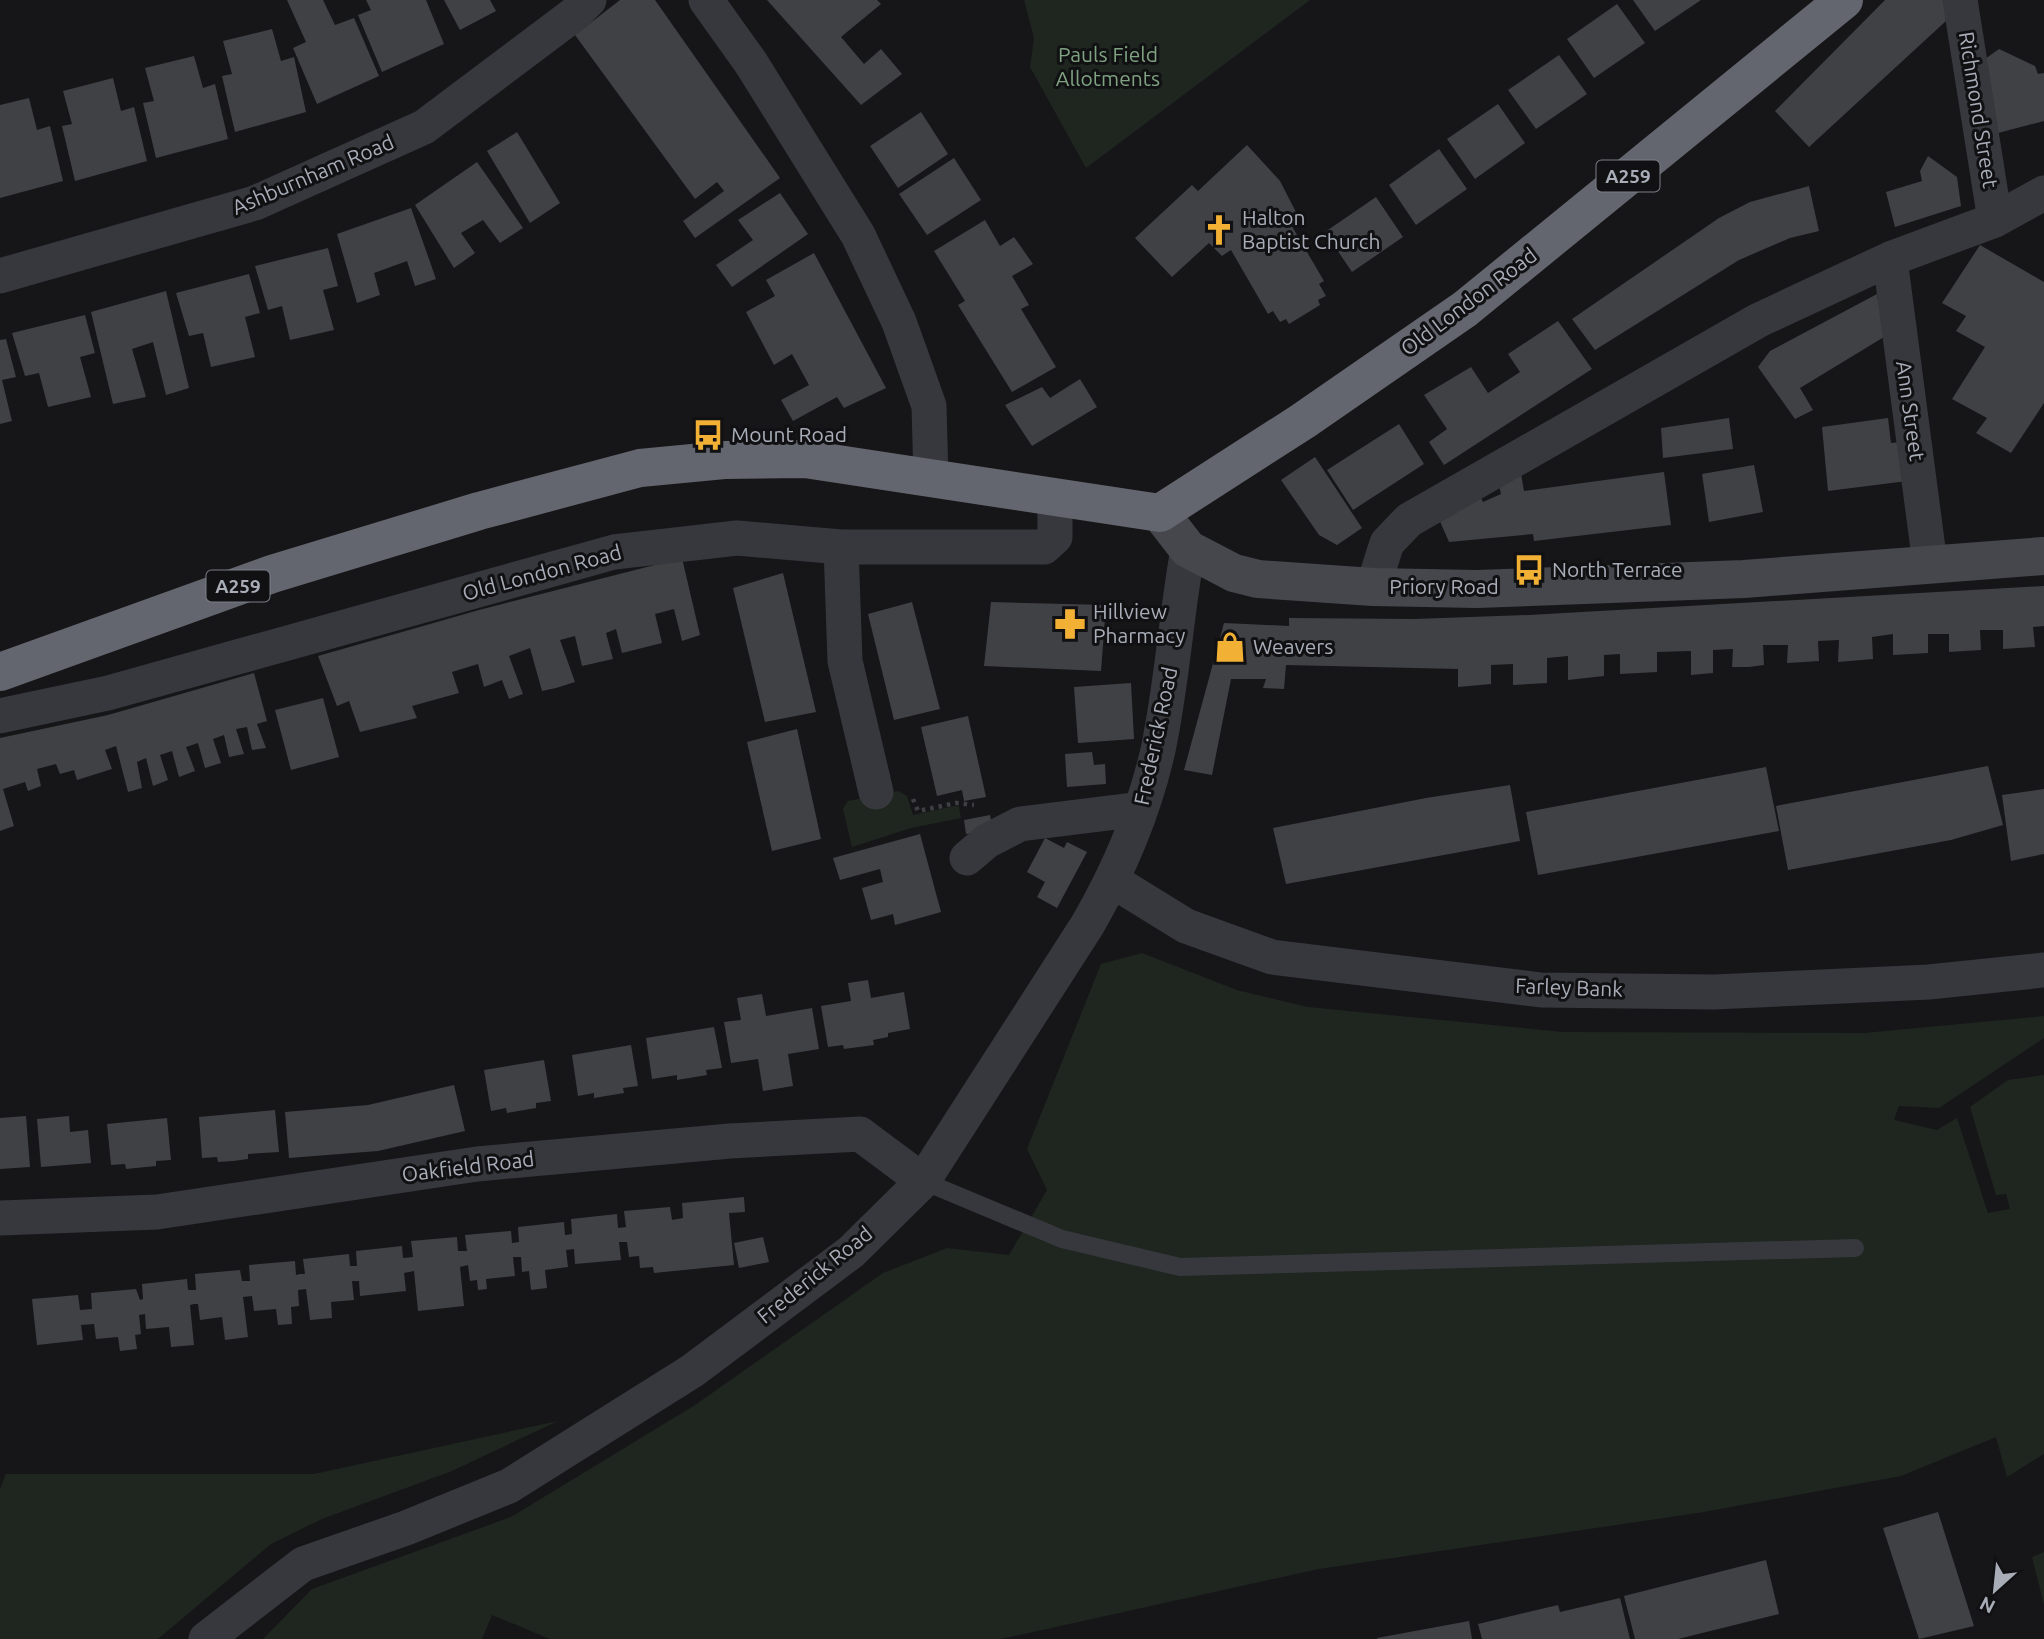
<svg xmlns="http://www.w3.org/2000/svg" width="2044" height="1639" font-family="Ubuntu,sans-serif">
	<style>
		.green { fill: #1e261f }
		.building { fill: #404145 }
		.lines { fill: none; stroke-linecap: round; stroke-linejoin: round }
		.path { stroke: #3d3f44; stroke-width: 4.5; stroke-dasharray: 3.5 5; stroke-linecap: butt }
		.lane { stroke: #37383d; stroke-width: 18 }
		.street { stroke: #37383d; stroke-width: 35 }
		.secondary { stroke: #45474d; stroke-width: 38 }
		.highway { stroke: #63666e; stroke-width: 38 }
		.labels { text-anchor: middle; stroke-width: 6; stroke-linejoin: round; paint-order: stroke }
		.shield { fill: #111113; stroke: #7b7e86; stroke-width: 2 }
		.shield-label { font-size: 19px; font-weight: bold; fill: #a8adb8 }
		.park-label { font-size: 21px; fill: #7fa381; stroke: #111113 }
		.street-label { font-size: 21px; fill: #a8adb8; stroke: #111113 }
		.poi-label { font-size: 21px; fill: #a8adb8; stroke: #111113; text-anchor: start }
	</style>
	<rect width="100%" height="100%" fill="#161618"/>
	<path class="green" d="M1024 0H1310L1086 168 1030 67 1034 38Z
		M898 791 907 796 913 815 955 806 959 807 961 818 911 828 852 847 843 809 848 801Z
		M1142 953 1237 990 1308 1007 1563 1032 1864 1033 2044 1016V1038L1939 1108 1899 1106 1894 1120 1937 1130 1957 1118 1988 1213 2010 1209 2006 1194 1996 1195 1970 1107 2008 1080 2044 1075V1454L2007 1477 1996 1437 1901 1476 1704 1512 1319 1569 1001 1639H550L492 1615 482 1639H263L312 1589 511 1517 695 1405 883 1273 947 1248 1009 1255 1047 1190 1027 1149 1101 964Z
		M558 1421 452 1471 322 1519 271 1544 158 1639H0V1489L6 1474H314Z
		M2044 1552V1605L2032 1557Z"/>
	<path class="building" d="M287 0H323L335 25 354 18 379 76 317 104 293 48 306 42Z
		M366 0H426L444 44 382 72 358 15 371 10Z
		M444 0H490L496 11 460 30Z
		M620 0H655L780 178 695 238 683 221 724 191 717 182 695 199 575 35Z
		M767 0H877L881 4 841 37 864 64 881 49 902 74 861 105Z
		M1633 0H1701L1655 31Z
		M1885 0H1944L1946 21 1809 147 1775 111Z
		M1617 4 1645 43 1594 78 1567 39Z
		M272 29 281 61 294 57 306 112 235 132 222 76 232 74 223 41Z
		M1999 49 2035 66 2038 74 2044 73V121L1998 133 1985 59Z
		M1559 55 1587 94 1536 129 1508 90Z
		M194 56 203 88 215 84 228 139 156 158 143 103 154 101 145 68Z
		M113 78 121 111 134 107 147 161 75 181 62 126 72 124 63 91Z
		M29 98 37 130 50 126 63 181 0 198V105Z
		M1498 104 1525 143 1475 179 1447 139Z
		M921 112 948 154 898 188 870 146Z
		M517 132 560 203 530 223 487 151Z
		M1247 145 1280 181 1298 216 1290 223 1324 281 1319 284 1326 296 1318 300 1320 305 1289 324 1286 319 1280 322 1273 311 1268 314 1231 250 1222 256 1209 243 1172 277 1135 238 1192 185 1198 191Z
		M1439 149 1467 189 1416 225 1389 185Z
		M1928 156 1957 177 1961 206 1895 227 1886 192 1922 181 1920 171Z
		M954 158 981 200 927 235 899 194Z
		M477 162 523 228 500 243 483 220 461 233 475 253 454 268 415 205Z
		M1809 186 1819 231 1790 238 1739 260 1595 350 1572 319 1719 218 1750 202Z
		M780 193 808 234 732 287 716 265 753 240 738 220Z
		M1376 197 1403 237 1352 272 1325 232Z
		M411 208 436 279 415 286 407 261 374 273 380 295 357 303 337 234Z
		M985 220 1000 246 1014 237 1033 264 1012 276 1029 305 1021 309 1056 367 1012 392 958 305 965 301 934 251Z
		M1980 245 2044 282V403L2011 453 1976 433 1987 418 1952 399 1985 347 1956 331 1966 316 1942 303Z
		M328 248 338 286 323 290 334 330 290 340 282 306 268 310 255 266Z
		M814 253 886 388 844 408 837 397 793 421 781 400 809 385 792 354 774 365 746 312 775 296 766 280Z
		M249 274 260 313 245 317 255 357 211 367 203 333 189 336 176 293Z
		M166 291 189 388 166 395 153 342 132 349 146 397 113 404 91 312Z
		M1877 294 1884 337 1800 388 1813 410 1795 419 1758 367 1770 351Z
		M85 315 95 353 80 357 91 397 48 407 39 373 25 376 12 333Z
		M1558 321 1592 369 1444 465 1429 442 1447 429 1424 395 1471 367 1488 393 1520 372 1508 354Z
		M6 339 16 377 2 380 12 421 0 424V340Z
		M1080 379 1097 407 1032 446 1005 405 1042 387 1050 398Z
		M1729 418 1733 449 1663 458 1661 428Z
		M1888 418 1891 443 1902 442 1907 481 1828 491 1822 427Z
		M1399 424 1424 464 1353 510 1327 470Z
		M1315 457 1362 528 1337 545 1319 535 1281 480Z
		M1754 465 1763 512 1709 522 1702 474Z
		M1520 468 1524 491 1664 472 1671 525 1534 541 1533 534 1449 542 1435 510 1476 487 1483 502 1501 494 1497 478Z
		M682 558 700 635 682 641 674 609 655 614 662 643 622 653 616 629 606 633 613 659 582 666 575 636 560 640 575 682 556 688 542 691 530 648 509 656 523 694 509 699 502 680 484 687 478 664 452 672 459 693 412 706 417 718 360 732 349 701 337 706 318 656 479 610Z
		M783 573 816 712 765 722 733 588Z
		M2044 586V626L2033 627 2035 647 2003 649V630H1980L1981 650 1949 652V634H1928V653L1893 655V634L1872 637 1873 659 1838 662 1839 640 1818 641 1819 661 1804 662 1787 663 1788 645H1763L1764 665 1749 667H1732L1733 649 1713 650V673L1691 675V651L1657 652V672L1620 674V654L1604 655V676L1568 680V656L1547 658V683L1513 685V664L1491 665V684L1458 687V669L1286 665 1284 689 1263 688 1266 679H1231L1212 775 1184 770 1224 623 1289 626V618L1414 619 1529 615Z
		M912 602 940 709 894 720 868 614Z
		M991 602 1106 605 1101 671 984 666Z
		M254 673 267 721 257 724 266 748 252 750 247 727 236 729 244 754 229 757 224 735 213 739 221 763 205 768 198 743 186 747 195 771 179 777 172 751 160 755 168 780 153 786 146 758 137 762 142 788 128 792 116 746 105 750 112 769 77 780 74 770 60 774 56 764 37 769 41 786 28 791 25 782 3 789 14 826 0 831V738L108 715Z
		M1131 683 1134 739 1078 743 1074 687Z
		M323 698 339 757 291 770 275 710Z
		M968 716 986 797 964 801 962 790 937 796 921 727Z
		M797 729 821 839 772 851 747 742Z
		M1092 752 1094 765 1105 764 1106 784 1067 787 1065 754Z
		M1988 766 2003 825 1951 840 1788 870 1776 806Z
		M1766 767 1779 831 1538 875 1526 812Z
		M1510 785 1520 841 1286 884 1273 828 1426 798Z
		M2044 789V854L2011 861 2002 795Z
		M990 815 993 830 966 834 964 820Z
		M920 834 941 912 895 925 893 914 871 920 862 888 883 882 880 869 840 880 833 858Z
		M1045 838 1064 848 1067 842 1087 852 1057 908 1037 897 1045 882 1027 872Z
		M868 980 871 998 904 992 910 1029 888 1033V1037L873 1040 874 1045 844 1049 843 1045 828 1047 821 1006 851 1001 848 983Z
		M762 994 766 1016 812 1008 819 1049 788 1054 793 1086 763 1091 758 1059 731 1063 724 1022 741 1020 737 998Z
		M714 1027 722 1068 706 1070 707 1075 677 1080V1075L652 1079 646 1038Z
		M631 1045 638 1086 623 1088 624 1093 594 1098V1093L578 1096 572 1055Z
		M544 1060 551 1101 536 1103V1108L507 1113 506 1108 491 1111 484 1070Z
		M454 1085 465 1131 378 1151 289 1158 285 1112 368 1105Z
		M275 1110 279 1152 248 1154V1159L233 1161 218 1162 217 1157 202 1158 199 1117Z
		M26 1116 30 1167 0 1169V1118Z
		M69 1116 70 1132 88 1130 91 1163 41 1167 37 1119Z
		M167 1118 171 1160 156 1161V1166L126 1169 125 1164 111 1165 107 1124Z
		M744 1197 745 1212 729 1213 734 1265 654 1273 653 1267 640 1268 639 1256 629 1257 627 1242H619L621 1260 575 1264 574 1249 566 1250 568 1267 545 1270 547 1288 531 1290 529 1271 522 1272 521 1257H513L515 1276 486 1279 487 1289 478 1290 477 1280 470 1281 468 1265 460 1267 464 1306 418 1311 414 1271 404 1273 406 1291 360 1296 359 1281H352L354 1300 331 1302 332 1318 310 1320 306 1289 298 1290 299 1306 291 1307 292 1324 278 1325 276 1309 254 1311 252 1296 243 1297 248 1337 225 1340 222 1317 200 1320 198 1304H194L190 1305 194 1345 171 1347 169 1327 146 1329 145 1314 139 1315 141 1334 135 1335 137 1349 120 1351 118 1337 96 1339 94 1324 81 1325 83 1340 37 1345 32 1299 78 1295 80 1310 92 1309 91 1293 136 1289 140 1300 143 1299 142 1284 187 1279 188 1290H196L195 1274 240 1270 242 1281H250L249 1265 295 1261 296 1275 300 1274H305L303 1259 349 1254 350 1266H357L356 1251 402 1246 403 1258 413 1257 411 1241 457 1237 458 1251H467L465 1235 511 1231 512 1243 519 1242 518 1227 564 1222 565 1235 572 1234 571 1219 617 1214 618 1228 626 1227 624 1211 670 1207 672 1220 683 1218 682 1203Z
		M763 1237 769 1262 739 1268 734 1243Z
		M1938 1512 1974 1626 1919 1639 1883 1528Z
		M1766 1560 1779 1614 1678 1639H1635L1624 1596Z
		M1620 1598 1630 1639H1482L1478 1624 1558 1605 1560 1612Z
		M1469 1621 1472 1639H1377V1638Z"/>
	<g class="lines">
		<path class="path" d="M913 799 918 811 956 803 974 805"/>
		<path class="lane" d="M923 1181 1062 1239 1180 1267 1855 1248"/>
		<path class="street" d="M706 0 751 63 858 235 899 322 929 406 931 479
			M1960 0 1995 220
			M1890 259 1930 564
			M0 276 255 203 424 127 577 12 589 0
			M841 547 845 661 876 792
			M1373 587 1387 543 1409 520 1759 320 1890 259 1995 220 2044 193
			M0 716 108 693 614 552 737 538 841 547H1044L1055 537V497
			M967 858 987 841 1020 824 1141 809
			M1113 881 1186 926 1272 957 1541 990 1714 992 1929 982 2044 970
			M0 1218 157 1212 477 1164 730 1141 860 1134 923 1181
			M206 1639 303 1564 406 1528 509 1486 692 1371 851 1252 923 1181 1088 924C1119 870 1144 812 1158 750 1172 684 1176 616 1188 549"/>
		<path class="secondary" d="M1160 513 1188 549 1234 573 1258 579 1373 587 1477 589 1744 579 2044 556"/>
		<path class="highway" d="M0 672 272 574 479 511 640 468 724 460 805 459 1160 513 1303 421 1465 309 1844 0"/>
	</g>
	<defs>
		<symbol id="church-bare" viewBox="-9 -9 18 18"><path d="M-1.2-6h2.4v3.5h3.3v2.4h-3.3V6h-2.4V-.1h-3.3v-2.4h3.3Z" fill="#f2b134" stroke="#111113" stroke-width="2.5" paint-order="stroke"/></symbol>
		<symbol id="bus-bare" viewBox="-9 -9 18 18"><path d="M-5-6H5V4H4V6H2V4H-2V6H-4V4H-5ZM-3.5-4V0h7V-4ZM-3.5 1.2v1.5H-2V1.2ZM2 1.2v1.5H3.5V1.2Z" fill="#f2b134" stroke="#111113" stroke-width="2.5" paint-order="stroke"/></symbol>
		<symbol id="pharmacy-bare" viewBox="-9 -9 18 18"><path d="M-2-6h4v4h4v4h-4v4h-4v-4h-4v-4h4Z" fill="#f2b134" stroke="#111113" stroke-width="2.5" paint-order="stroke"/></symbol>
		<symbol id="shop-bare" viewBox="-9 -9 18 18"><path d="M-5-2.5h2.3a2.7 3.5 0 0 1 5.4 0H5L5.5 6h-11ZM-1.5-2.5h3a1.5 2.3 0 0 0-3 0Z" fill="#f2b134" stroke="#111113" stroke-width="2.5" paint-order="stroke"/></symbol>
	</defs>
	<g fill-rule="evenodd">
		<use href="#church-bare" x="1197" y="208" width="44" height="44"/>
		<use href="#bus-bare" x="686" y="413" width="44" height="44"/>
		<use href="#bus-bare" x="1507" y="548" width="44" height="44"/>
		<use href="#pharmacy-bare" x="1048" y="602" width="44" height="44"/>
		<use href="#shop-bare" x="1208" y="625" width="44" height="44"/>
	</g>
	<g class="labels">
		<g class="shield">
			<rect x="1596.5" y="160.5" width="63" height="31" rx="5"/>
			<rect x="206.5" y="570.5" width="63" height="31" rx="5"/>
		</g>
		<g class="shield-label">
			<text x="1628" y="183">A259</text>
			<text x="238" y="593">A259</text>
		</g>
		<g class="park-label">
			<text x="1108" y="62">Pauls Field<tspan x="1108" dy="24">Allotments</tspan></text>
		</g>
		<g class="street-label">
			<text transform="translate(1978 110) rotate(81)" y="7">Richmond Street</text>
			<text transform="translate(313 175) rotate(-23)" y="7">Ashburnham Road</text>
			<text transform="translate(1469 302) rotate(-37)" y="7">Old London Road</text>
			<text transform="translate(1910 411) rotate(82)" y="7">Ann Street</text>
			<text transform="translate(542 573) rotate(-15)" y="7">Old London Road</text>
			<text x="1444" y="594">Priory Road</text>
			<text transform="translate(1156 736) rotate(-78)" y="7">Frederick Road</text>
			<text transform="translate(1569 988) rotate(2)" y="7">Farley Bank</text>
			<text transform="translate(468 1167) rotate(-7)" y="7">Oakfield Road</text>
			<text transform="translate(815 1275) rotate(-39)" y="7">Frederick Road</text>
		</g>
		<g class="poi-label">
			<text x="1242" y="225">Halton<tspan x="1242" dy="24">Baptist Church</tspan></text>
			<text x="731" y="442">Mount Road</text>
			<text x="1552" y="577">North Terrace</text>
			<text x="1093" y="619">Hillview<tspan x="1093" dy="24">Pharmacy</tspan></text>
			<text x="1253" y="654">Weavers</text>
		</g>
	</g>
	<g transform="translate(1995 1590) rotate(207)" stroke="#111113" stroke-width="5" paint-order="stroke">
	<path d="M0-5L12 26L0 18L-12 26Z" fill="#a8adb8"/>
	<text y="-10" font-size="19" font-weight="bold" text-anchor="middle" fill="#a8adb8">N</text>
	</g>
</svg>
